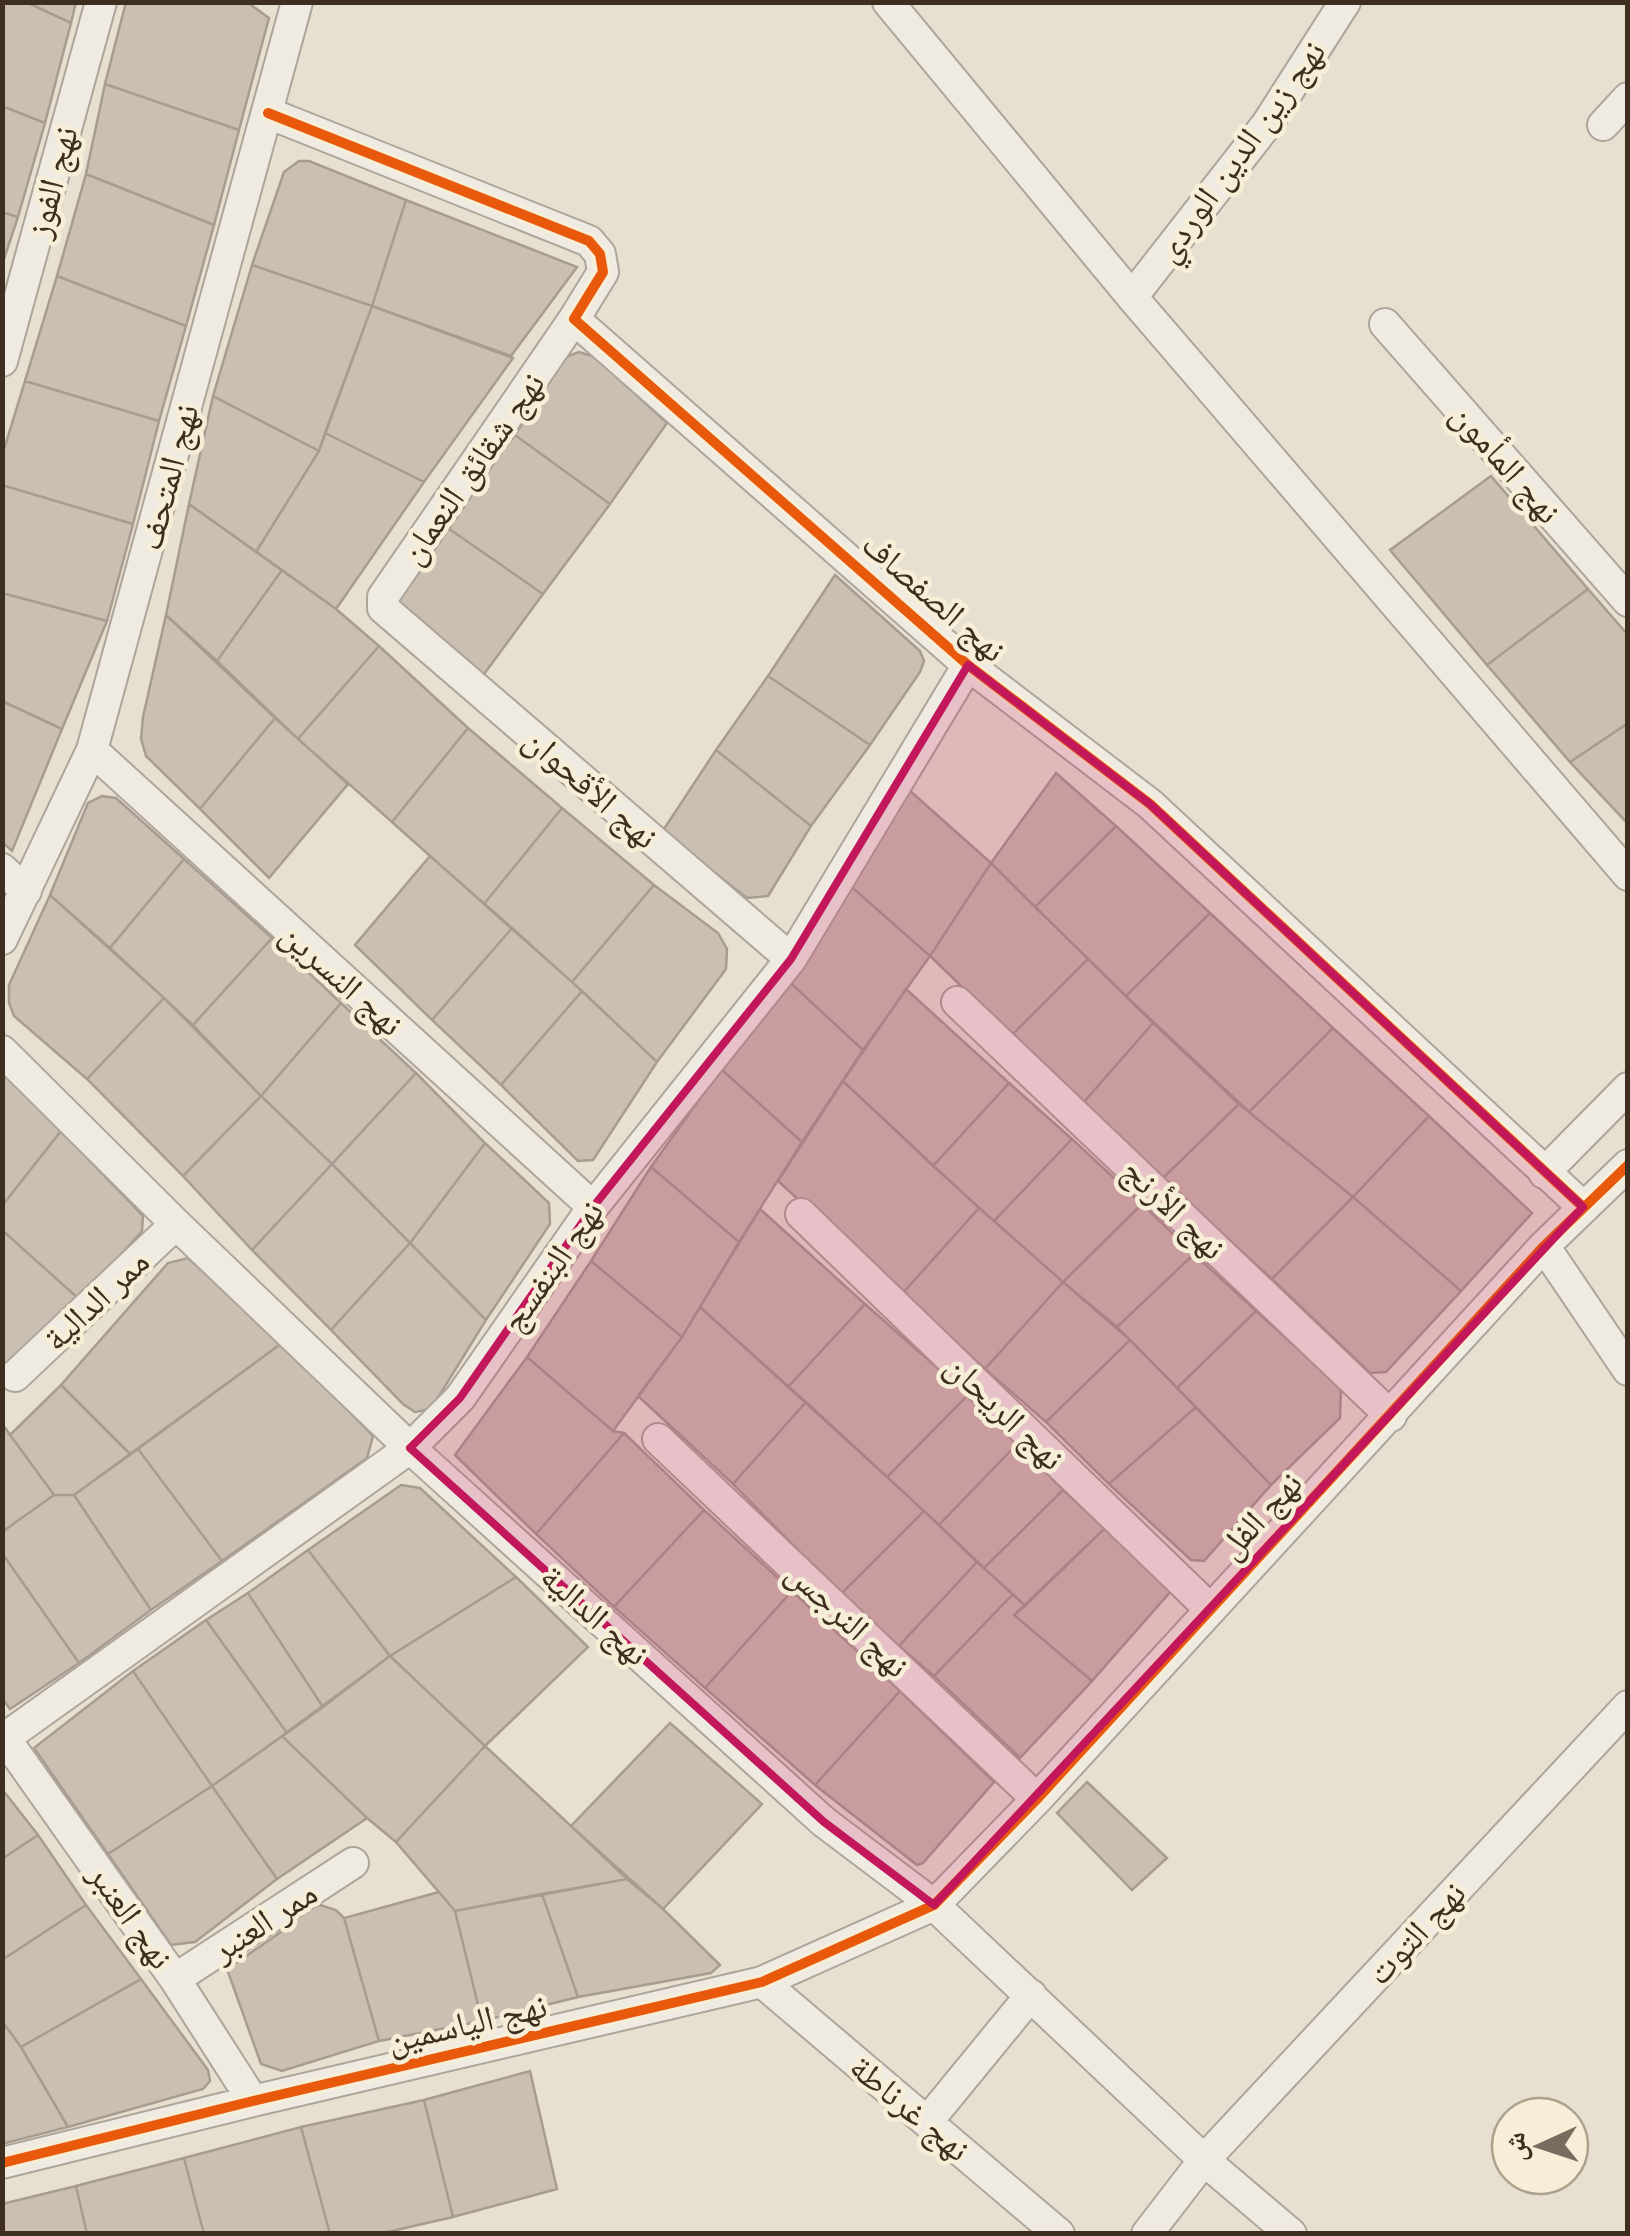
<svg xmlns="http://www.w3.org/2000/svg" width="1630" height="2236" font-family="Merriweather,'Noto Naskh Arabic',serif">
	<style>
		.building { fill: #cbbfb2; stroke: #a89c90; stroke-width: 2.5 }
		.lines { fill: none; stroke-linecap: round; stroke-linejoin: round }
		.street-casing { stroke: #ada599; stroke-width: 34 }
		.street { stroke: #efebe3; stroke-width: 30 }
		.cycleway-casing { stroke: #f7eed8; stroke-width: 16 }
		.cycleway { stroke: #e8590c; stroke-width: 10 }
		.marked { fill: #c2185b; fill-opacity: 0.2; stroke: #c2185b; stroke-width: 8; stroke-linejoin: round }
		.labels { text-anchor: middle; stroke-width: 9; stroke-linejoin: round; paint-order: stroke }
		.street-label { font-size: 35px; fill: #3d2e20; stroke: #f7eed8 }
	</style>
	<rect width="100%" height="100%" fill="#e7e0d1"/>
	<path class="building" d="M2 2H26L71 23 45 123 2 106Z
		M26 2H76L71 23Z
		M126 2H247L269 18 239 130 105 84Z
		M105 84 239 130 214 225 86 174Z
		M2 106 45 123 18 217 2 212Z
		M299 161H309L406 200 372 306 252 265 284 172Z
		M86 174 214 225 186 326 57 276Z
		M406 200 577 267 511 356 372 306Z
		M2 212 18 217 2 265Z
		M252 265 372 306 319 451 213 396Z
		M57 276 186 326 159 421 25 381Z
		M372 306 513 358 424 482 325 433Z
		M579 352 595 357 667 423 610 504 515 435 565 357Z
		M25 381 159 421 133 524 2 485V456Z
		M213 396 319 451 256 552 189 504Z
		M325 433 424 482 336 609 256 552 319 451Z
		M515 435 610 504 543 594 445 526Z
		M1491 476 1588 589 1487 665 1390 550Z
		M2 485 133 524 107 621 2 593Z
		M189 504 282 570 217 661 166 615Z
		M445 526 543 594 479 681 399 614 398 588Z
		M282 570 336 609 379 646 298 739 217 661Z
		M835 575 920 651 924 661 920 672 870 745 768 676Z
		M1588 589 1628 635V723L1570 762 1487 665Z
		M2 593 107 621 62 729 2 701Z
		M166 615 275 718 200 809 146 756 141 739 143 717Z
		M379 646 468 728 392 822 298 739Z
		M768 676 870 745 811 826 716 750Z
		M2 701 62 729 12 851 2 842Z
		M275 718 348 784 269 878 200 809Z
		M1628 723V824L1570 762Z
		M468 728 562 808 484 904 392 822Z
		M716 750 811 826 768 896 747 898 662 832Z
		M1056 773 1116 826 1035 907 991 863Z
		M909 790 991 863 930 956 846 882Z
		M102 796 116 798 184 859 110 948 50 895 88 803Z
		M562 808 654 885 572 982 484 904Z
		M1116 826 1210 913 1126 996 1035 907Z
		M430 856 512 928 432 1020 355 945Z
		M184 859 272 938 193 1025 110 948Z
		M991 863 1088 959 1012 1035 930 956Z
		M846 882 930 956 863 1050 783 976Z
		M654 885 718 933 727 949 726 969 657 1062 572 982Z
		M50 895 164 998 87 1079 14 1016 9 1003V985Z
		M1210 913 1333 1028 1249 1112 1126 996Z
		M512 928 582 991 501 1085 432 1020Z
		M272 938 341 1003 261 1096 193 1025Z
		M1088 959 1153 1023 1084 1102 1012 1035Z
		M783 976 863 1050 802 1142 721 1069Z
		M906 989 1009 1083 933 1166 843 1081Z
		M582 991 657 1062 593 1160 578 1161 501 1085Z
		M164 998 261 1096 183 1176 87 1079Z
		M341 1003 416 1073 332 1164 261 1096Z
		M1153 1023 1239 1104 1162 1179 1084 1102Z
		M1333 1028 1429 1116 1353 1197 1249 1112Z
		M721 1069 802 1142 739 1242 651 1167Z
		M2 1072 61 1131 2 1206Z
		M416 1073 485 1143 410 1243 332 1164Z
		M843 1081 979 1208 902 1294 778 1181Z
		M1009 1083 1072 1139 994 1221 933 1166Z
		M261 1096 332 1164 252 1250 183 1176Z
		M1239 1104 1353 1197 1272 1279 1162 1179Z
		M1429 1116 1532 1213 1461 1291 1353 1197Z
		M61 1131 143 1216 142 1231 80 1300 2 1230V1206Z
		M1072 1139 1142 1204 1063 1282 994 1221Z
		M485 1143 549 1203 550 1224 486 1320 410 1243Z
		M332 1164 410 1243 331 1330 252 1250Z
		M651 1167 739 1242 682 1337 591 1261Z
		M1353 1197 1461 1291 1386 1372 1370 1373 1272 1279Z
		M1142 1204 1194 1254 1117 1327 1063 1282Z
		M979 1208 1063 1282 985 1369 902 1294Z
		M760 1209 865 1304 788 1387 700 1307Z
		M2 1230 80 1300 2 1373Z
		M410 1243 486 1320 431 1409 415 1412 403 1404 331 1330Z
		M1194 1254 1256 1311 1177 1388 1117 1327Z
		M188 1258 282 1343 130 1454 61 1385 168 1263Z
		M591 1261 682 1337 613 1431 527 1357Z
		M1063 1282 1130 1340 1046 1422 985 1369Z
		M865 1304 968 1395 887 1477 788 1387Z
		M700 1307 806 1402 733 1484 638 1396 682 1337Z
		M1256 1311 1341 1388 1340 1418 1271 1485 1177 1388Z
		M1130 1340 1196 1407 1109 1484 1046 1422Z
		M282 1343 373 1436 367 1458 222 1561 138 1449Z
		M527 1357 613 1431 624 1433 536 1534 455 1455Z
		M61 1385 130 1454 74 1495H54L10 1435Z
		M968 1395 1018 1443 939 1525 887 1477Z
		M806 1402 924 1511 841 1594 733 1484Z
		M1196 1407 1271 1485 1204 1561 1191 1560 1109 1484Z
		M3 1425 54 1495 2 1532V1426Z
		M624 1433 704 1510 614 1607 536 1534Z
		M1018 1443 1063 1490 984 1568 939 1525Z
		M138 1449 222 1561 151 1610 74 1495Z
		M401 1485 420 1488 516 1577 390 1656 308 1550Z
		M1063 1490 1105 1528 1025 1606 984 1568Z
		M54 1495H74L151 1610 79 1663 2 1553V1532Z
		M704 1510 792 1591 705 1688 614 1607Z
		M924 1511 977 1562 899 1646 841 1594Z
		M1105 1528 1171 1591 1092 1681 1014 1615Z
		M308 1550 390 1656 323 1707 248 1593Z
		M2 1553 79 1663 10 1709 2 1698Z
		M977 1562 1013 1594 934 1676 899 1646Z
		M516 1577 588 1647 485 1746 390 1656Z
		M792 1591 900 1691 815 1785 705 1688Z
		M248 1593 323 1707 287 1733 206 1620Z
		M1013 1594 1025 1606 1014 1615 1092 1681 1020 1758 934 1676Z
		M206 1620 287 1733 212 1786 133 1671Z
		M390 1656 485 1746 396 1842 367 1818 282 1736Z
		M133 1671 212 1786 108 1854 34 1748Z
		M900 1691 994 1782 923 1863 917 1865 815 1785Z
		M670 1723 762 1804 663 1909 571 1826Z
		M282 1736 367 1818 277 1879 212 1786Z
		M485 1746 571 1826 627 1879 455 1911 396 1842Z
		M1087 1782 1167 1858 1132 1890 1057 1813Z
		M212 1786 277 1879 195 1942 171 1945 108 1854Z
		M2 1789 38 1835 2 1859Z
		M38 1835 86 1905 2 1960V1859Z
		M627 1879 663 1909 720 1965 711 1973 578 1997 542 1894Z
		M439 1892 455 1911 482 2021 379 2041 344 1918Z
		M542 1894 578 1997 482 2021 455 1911Z
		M86 1905 141 1979 21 2047 2 2021V1960Z
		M320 1905 336 1910 344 1918 379 2041 282 2071 261 2064 227 1969 281 1932 306 1910Z
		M141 1979 208 2070 210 2081 203 2089 68 2127 21 2047Z
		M2 2021 21 2047 68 2127 2 2144Z
		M530 2071 557 2189 453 2217 424 2100Z
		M424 2100 453 2217 379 2234H330L301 2127Z
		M301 2127 330 2234H204L184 2158Z
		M184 2158 204 2234H87L76 2186Z
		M76 2186 87 2234H2V2204Z"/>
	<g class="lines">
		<defs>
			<path id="street" d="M888 2 1132 297 1628 875
				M268 113 589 241 600 254 603 272 574 319 968 665 1150 804 1583 1207
				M1603 125 1628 98
				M1132 297 1267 124 1345 2
				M574 319 383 597V608L791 959
				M1385 324 1628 601
				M2 361 101 2
				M92 750 593 1207
				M2 869 26 891
				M2 939 92 750 297 2
				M957 1002 1391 1416
				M2 1051 176 1224 410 1448 824 1822 934 1905 1204 2160 1291 2234
				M1544 1173 1628 1088
				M801 1214 1210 1609
				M1544 1246 1628 1370
				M15 1376 176 1224
				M658 1439 1037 1799
				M2 1734 175 1979 253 2101
				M2 1740 410 1448 460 1398 593 1207 791 959 968 665
				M175 1979 353 1863
				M762 1982 1059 2234
				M927 2122 1031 1995
				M2 2163 253 2101 762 1982 934 1905 1037 1799 1544 1246 1628 1165
				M1147 2234 1204 2160 1628 1706"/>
		</defs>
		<use href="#street" class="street-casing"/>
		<use href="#street" class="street"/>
		<defs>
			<path id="cycleway" d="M268 113 589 241 600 254 603 272 574 319 968 665 1150 804 1583 1207
				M2 2163 253 2101 762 1982 934 1905 1037 1799 1544 1246 1628 1165"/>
		</defs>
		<use href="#cycleway" class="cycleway-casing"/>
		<use href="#cycleway" class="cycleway"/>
	</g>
	<path class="marked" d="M968 665 1150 804 1583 1207 934 1905 824 1822 410 1448 460 1398 593 1207 791 959Z"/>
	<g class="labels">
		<g class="street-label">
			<text transform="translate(1240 151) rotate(-54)" y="12">نهج زين الدين الوردي</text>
			<text transform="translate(52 182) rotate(-75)" y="12">نهج الفوز</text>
			<text transform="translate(1506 463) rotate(49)" y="12">نهج المأمون</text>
			<text transform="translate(472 468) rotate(-55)" y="12">نهج شقائق النعمان</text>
			<text transform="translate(168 477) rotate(-75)" y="12">نهج المتحف</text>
			<text transform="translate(934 597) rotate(41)" y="12">نهج الصفصاف</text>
			<text transform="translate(591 788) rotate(41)" y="12">نهج الأقحوان</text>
			<text transform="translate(342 979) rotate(42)" y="12">نهج النسرين</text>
			<text transform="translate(1174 1209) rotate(44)" y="12">نهج الأرنج</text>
			<text transform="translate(552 1266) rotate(-55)" y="12">نهج البنفسج</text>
			<text transform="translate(96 1300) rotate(-43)" y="12">ممر الدالية</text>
			<text transform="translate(1005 1412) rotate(44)" y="12">نهج الريحان</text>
			<text transform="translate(1260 1515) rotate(-47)" y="12">نهج الفل</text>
			<text transform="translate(595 1615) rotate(42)" y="12">نهج الدالية</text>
			<text transform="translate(848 1619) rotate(43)" y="12">نهج النرجس</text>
			<text transform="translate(131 1916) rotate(55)" y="12">نهج العنبر</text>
			<text transform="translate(264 1921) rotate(-33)" y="12">ممر العنبر</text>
			<text transform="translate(1416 1933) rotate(-47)" y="12">نهج التوت</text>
			<text transform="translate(467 2023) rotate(-13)" y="12">نهج الياسمين</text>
			<text transform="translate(910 2108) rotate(40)" y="12">نهج غرناطة</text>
		</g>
	</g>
	<rect width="1630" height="2236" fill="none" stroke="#3d2e20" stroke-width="10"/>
	<g transform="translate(1540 2146) rotate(267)"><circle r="48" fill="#f7eed8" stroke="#ada18e" stroke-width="2.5"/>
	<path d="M0-8L18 38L0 25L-18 38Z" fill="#786c5e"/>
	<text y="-15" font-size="28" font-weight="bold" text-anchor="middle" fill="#3d2e20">ش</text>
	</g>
</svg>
